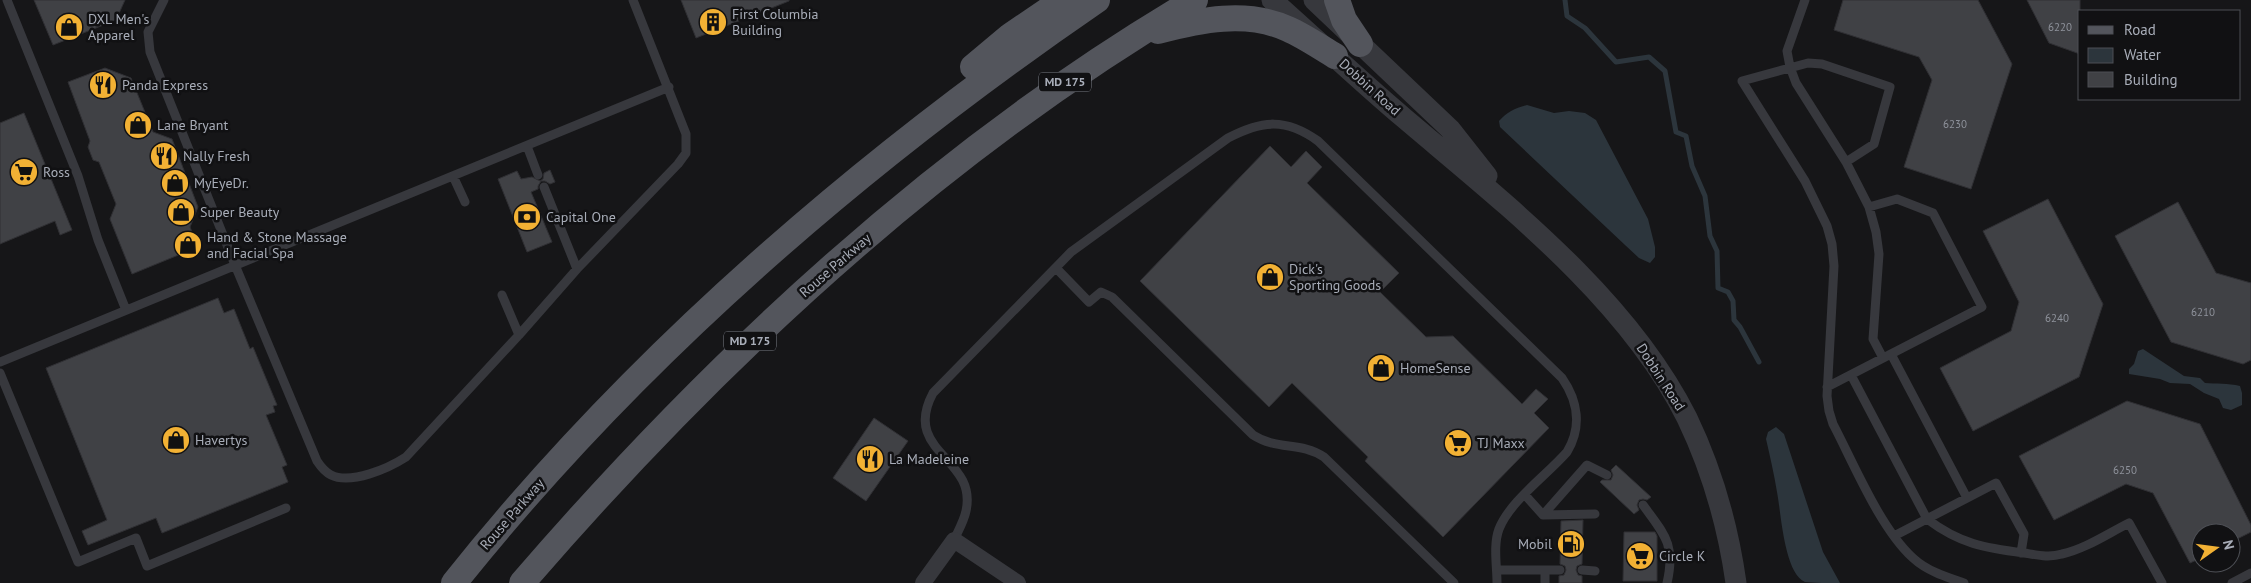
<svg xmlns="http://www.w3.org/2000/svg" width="2251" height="583" font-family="'PT Sans',sans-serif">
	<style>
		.water { fill: #2c353c }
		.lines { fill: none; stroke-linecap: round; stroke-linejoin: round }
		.stream { stroke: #2c353c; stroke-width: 5 }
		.building { fill: #404145; stroke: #303034 }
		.service { stroke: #37383d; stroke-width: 9 }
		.minor { stroke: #37383d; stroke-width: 16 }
		.tertiary { stroke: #37383d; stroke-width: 21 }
		.primary { stroke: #53555c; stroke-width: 26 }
		.labels { text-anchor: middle; stroke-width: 5; stroke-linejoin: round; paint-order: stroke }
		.number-label { font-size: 11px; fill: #8e929b }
		.shield { fill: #111113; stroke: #7b7e86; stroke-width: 1 }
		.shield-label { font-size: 12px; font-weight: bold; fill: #a8adb8 }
		.poi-label { font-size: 14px; fill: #a8adb8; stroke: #111113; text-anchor: start }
		.street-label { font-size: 14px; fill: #a8adb8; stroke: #111113 }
	</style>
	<rect width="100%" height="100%" fill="#161618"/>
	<path class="water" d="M1527 105 1554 113 1569 111 1585 113 1596 120 1648 219 1655 247V257L1650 263 1639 258 1625 245 1500 127 1499 121C1507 112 1515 108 1527 105Z
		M2143 349 2184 376 2200 378 2205 383C2216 384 2228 383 2240 386L2242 393V405L2231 410 2223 408 2219 399 2204 393 2190 384 2170 383 2160 379 2129 374V369L2134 364 2138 351Z
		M1776 427 1784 434 1823 552 1840 583C1830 583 1813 583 1805 582 1784 573 1781 512 1777 492 1774 474 1770 456 1766 439L1768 432Z"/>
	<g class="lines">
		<path class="stream" d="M1565 0 1567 16 1585 28 1616 62 1649 57 1665 71 1676 132 1686 136 1692 166 1705 196 1710 236 1717 251 1718 288 1728 292 1733 301 1734 320 1740 327 1759 362"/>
	</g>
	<path class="building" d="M34 0H125L116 20 53 45Z
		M681 0H789V1L696 38Z
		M1843 0H1978L2012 64 1971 189 1904 167 1932 80 1919 57 1834 30Z
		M2027 0H2080V54L2049 43Z
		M105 68 131 78 153 132 172 139 198 207 190 227 198 247 132 274 110 219 116 204 99 162 93 160 88 147 90 141 68 82Z
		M24 113 72 230 60 235 55 221 0 244V123Z
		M1270 146 1291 167 1306 151 1322 167 1307 183 1399 273 1380 292 1426 337 1453 336 1522 404 1536 389 1548 399 1534 413 1549 428 1443 537 1365 461 1368 457 1292 383 1269 407 1140 281Z
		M550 170 555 182 550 184 545 181H541L538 186V189L531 192 552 242 527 252 498 179 517 171 521 179 532 177 540 181 543 179 544 173Z
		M2048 199 2103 304 2079 377 1973 431 1940 368 2011 331 2019 302 1983 231Z
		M2178 202 2216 273 2251 283V360L2243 364 2171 342 2115 236Z
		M218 298 224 313 234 309 250 349 253 347 277 405 273 406 275 412 266 415 287 465 282 467 288 482 162 533 156 518 88 545 82 531 107 520 46 368Z
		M2127 401 2200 424 2251 525V532L2231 542V533H2201V558L2190 563 2153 493 2126 484 2054 520 2019 456Z
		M874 418 908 441 866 501 833 478Z
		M1616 465 1651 497 1647 500 1643 499 1639 500 1637 505 1639 510 1634 514 1600 482 1602 480H1611L1613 475 1611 470Z
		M1583 520 1582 564 1577 566 1576 570 1578 575 1582 576V583H1559V576L1564 575 1566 570 1565 566 1560 564 1561 521Z
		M1624 532H1655L1657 536V581H1623Z"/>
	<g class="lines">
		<path class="service" d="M7 0 78 176 98 240 126 310
			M164 0 148 32 150 52 235 265 317 461C321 467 325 472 331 475 351 485 389 468 406 457L519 335 577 269 678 164 686 153V134L633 0
			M1805 0 1787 51 1790 67 1796 83 1846 162 1869 207 1876 232 1879 254 1873 339 1883 358
			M527 146 538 175
			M1846 162 1874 144 1890 87 1822 64 1808 63 1742 81 1805 181 1827 226 1832 244 1834 266 1827 396 1829 411 1833 424C1854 464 1880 528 1913 558 1927 571 1946 577 1964 583
			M453 176 465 202
			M544 187 577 269
			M1056 268 1089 302 1101 292 1112 297 1253 435C1278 451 1300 441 1324 457L1454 583
			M502 295 519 335
			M1891 354 1967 498
			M0 362 669 87
			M0 373 78 562 136 538 147 566 286 508
			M1851 375 1927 519C1960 544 1985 548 2024 553 2037 555 2049 558 2062 554 2085 549 2107 534 2129 523L2162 583
			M1827 387 1982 307 1933 213 1897 199 1869 207
			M1525 495 1543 515 1595 514
			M1643 505C1664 534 1676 544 1667 583
			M1543 515 1587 465 1607 475
			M1894 536 1996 483 2024 534 2021 553
			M954 540C958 531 964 521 966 511 978 457 901 453 933 393L1071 252 1228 138C1262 120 1286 118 1318 141L1562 378C1578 401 1582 427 1567 452 1547 475 1510 501 1499 529 1493 545 1497 566 1497 583
			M1497 570H1560
			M1545 570V583
			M1582 570 1595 571
			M2232 583 2251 573"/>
		<path class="minor" d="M923 583 954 540 1018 583"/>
		<path class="tertiary" d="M1272 0C1316 39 1359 80 1404 118 1504 203 1627 298 1687 418 1712 470 1728 526 1736 583
			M1314 0 1450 129 1487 176"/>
		<path class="primary" d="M1337 0 1344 20 1360 44
			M1158 31C1199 20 1247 10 1288 29 1304 36 1320 47 1335 56
			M973 67 1010 36 1063 0
			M454 583C635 356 858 164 1097 0
			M522 583C716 358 938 151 1195 0"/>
	</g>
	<defs>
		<symbol id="building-disc" viewBox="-11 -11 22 22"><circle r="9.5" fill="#f2b134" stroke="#111113"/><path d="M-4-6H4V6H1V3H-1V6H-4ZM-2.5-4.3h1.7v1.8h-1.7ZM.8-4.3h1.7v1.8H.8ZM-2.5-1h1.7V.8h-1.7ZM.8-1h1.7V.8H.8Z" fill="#111"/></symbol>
		<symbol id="shop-disc" viewBox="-11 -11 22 22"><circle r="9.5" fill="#f2b134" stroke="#111113"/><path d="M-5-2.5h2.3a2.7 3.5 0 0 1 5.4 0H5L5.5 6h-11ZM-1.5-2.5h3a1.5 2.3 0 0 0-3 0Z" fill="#111"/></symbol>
		<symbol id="restaurant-disc" viewBox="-11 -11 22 22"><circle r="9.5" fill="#f2b134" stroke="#111113"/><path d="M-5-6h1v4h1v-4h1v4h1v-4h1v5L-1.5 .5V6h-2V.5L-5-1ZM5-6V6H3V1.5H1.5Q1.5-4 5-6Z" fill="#111"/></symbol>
		<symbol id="supermarket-disc" viewBox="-11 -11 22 22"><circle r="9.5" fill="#f2b134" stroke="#111113"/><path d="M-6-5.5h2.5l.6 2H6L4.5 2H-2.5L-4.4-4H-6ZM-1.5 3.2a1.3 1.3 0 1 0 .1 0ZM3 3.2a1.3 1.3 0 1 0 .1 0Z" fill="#111"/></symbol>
		<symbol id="bank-disc" viewBox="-11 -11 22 22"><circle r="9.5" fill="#f2b134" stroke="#111113"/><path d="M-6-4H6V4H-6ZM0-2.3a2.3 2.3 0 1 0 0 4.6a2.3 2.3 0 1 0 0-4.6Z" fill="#111"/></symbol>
		<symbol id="fuel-disc" viewBox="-11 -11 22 22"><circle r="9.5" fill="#f2b134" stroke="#111113"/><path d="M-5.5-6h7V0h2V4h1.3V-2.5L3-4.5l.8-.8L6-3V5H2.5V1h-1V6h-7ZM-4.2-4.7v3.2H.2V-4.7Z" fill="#111"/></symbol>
	</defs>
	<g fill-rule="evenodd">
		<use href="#building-disc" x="697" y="6" width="32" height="32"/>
		<use href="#shop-disc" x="53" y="11" width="32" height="32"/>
		<use href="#restaurant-disc" x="87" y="69" width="32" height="32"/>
		<use href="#shop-disc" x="122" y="109" width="32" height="32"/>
		<use href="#restaurant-disc" x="148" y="140" width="32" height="32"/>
		<use href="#supermarket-disc" x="8" y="156" width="32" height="32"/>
		<use href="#shop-disc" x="159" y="167" width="32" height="32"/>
		<use href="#shop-disc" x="165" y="196" width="32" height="32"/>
		<use href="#bank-disc" x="511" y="201" width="32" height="32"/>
		<use href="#shop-disc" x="172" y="229" width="32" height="32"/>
		<use href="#shop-disc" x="1254" y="261" width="32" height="32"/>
		<use href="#shop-disc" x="1365" y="352" width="32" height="32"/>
		<use href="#shop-disc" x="160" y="424" width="32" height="32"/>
		<use href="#supermarket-disc" x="1442" y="427" width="32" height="32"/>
		<use href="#restaurant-disc" x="854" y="443" width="32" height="32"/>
		<use href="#fuel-disc" x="1555" y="528" width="32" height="32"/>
		<use href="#supermarket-disc" x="1624" y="540" width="32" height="32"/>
	</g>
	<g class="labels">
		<g class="number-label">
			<text x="2060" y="31">6220</text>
			<text x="1955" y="128">6230</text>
			<text x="2203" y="316">6210</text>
			<text x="2057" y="322">6240</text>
			<text x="2125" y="474">6250</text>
		</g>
		<g class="shield">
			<rect x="1039" y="72.5" width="52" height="19" rx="4"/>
			<rect x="724" y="331.5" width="52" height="19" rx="4"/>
		</g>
		<g class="shield-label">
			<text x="1065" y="86">MD 175</text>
			<text x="750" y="345">MD 175</text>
		</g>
		<g class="poi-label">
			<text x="732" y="19">First Columbia<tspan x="732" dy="16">Building</tspan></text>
			<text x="88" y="24">DXL Men's<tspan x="88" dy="16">Apparel</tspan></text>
			<text x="122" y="90">Panda Express</text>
			<text x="157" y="130">Lane Bryant</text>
			<text x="183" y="161">Nally Fresh</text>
			<text x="43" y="177">Ross</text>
			<text x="194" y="188">MyEyeDr.</text>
			<text x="200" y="217">Super Beauty</text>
			<text x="546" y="222">Capital One</text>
			<text x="207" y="242">Hand &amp; Stone Massage<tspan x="207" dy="16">and Facial Spa</tspan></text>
			<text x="1289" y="274">Dick's<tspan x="1289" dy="16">Sporting Goods</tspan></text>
			<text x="1400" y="373">HomeSense</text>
			<text x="195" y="445">Havertys</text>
			<text x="1477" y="448">TJ Maxx</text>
			<text x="889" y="464">La Madeleine</text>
			<text x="1552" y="549" text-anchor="end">Mobil</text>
			<text x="1659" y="561">Circle K</text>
		</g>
		<g class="street-label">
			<text transform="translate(1370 87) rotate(42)" y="5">Dobbin Road</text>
			<text transform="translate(835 265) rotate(-41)" y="5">Rouse Parkway</text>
			<text transform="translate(1661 377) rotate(57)" y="5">Dobbin Road</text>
			<text transform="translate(512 514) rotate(-49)" y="5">Rouse Parkway</text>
		</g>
	</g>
	<rect x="2078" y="10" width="162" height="90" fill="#111113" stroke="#4d4f55"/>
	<rect x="2088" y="26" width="25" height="8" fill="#53555c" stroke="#4d4f55"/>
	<text x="2124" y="35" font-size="15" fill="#a8adb8">Road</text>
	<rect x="2088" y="48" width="25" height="15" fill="#2c353c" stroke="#4d4f55"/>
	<text x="2124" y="60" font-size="15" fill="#a8adb8">Water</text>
	<rect x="2088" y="72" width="25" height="15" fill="#404145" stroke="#4d4f55"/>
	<text x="2124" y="85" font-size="15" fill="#a8adb8">Building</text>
	<g transform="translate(2216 548) rotate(76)"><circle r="24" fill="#111113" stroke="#4d4f55"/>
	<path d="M0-4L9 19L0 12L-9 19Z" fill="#f2b134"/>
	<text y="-8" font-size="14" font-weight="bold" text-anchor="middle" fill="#a8adb8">N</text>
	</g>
</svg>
